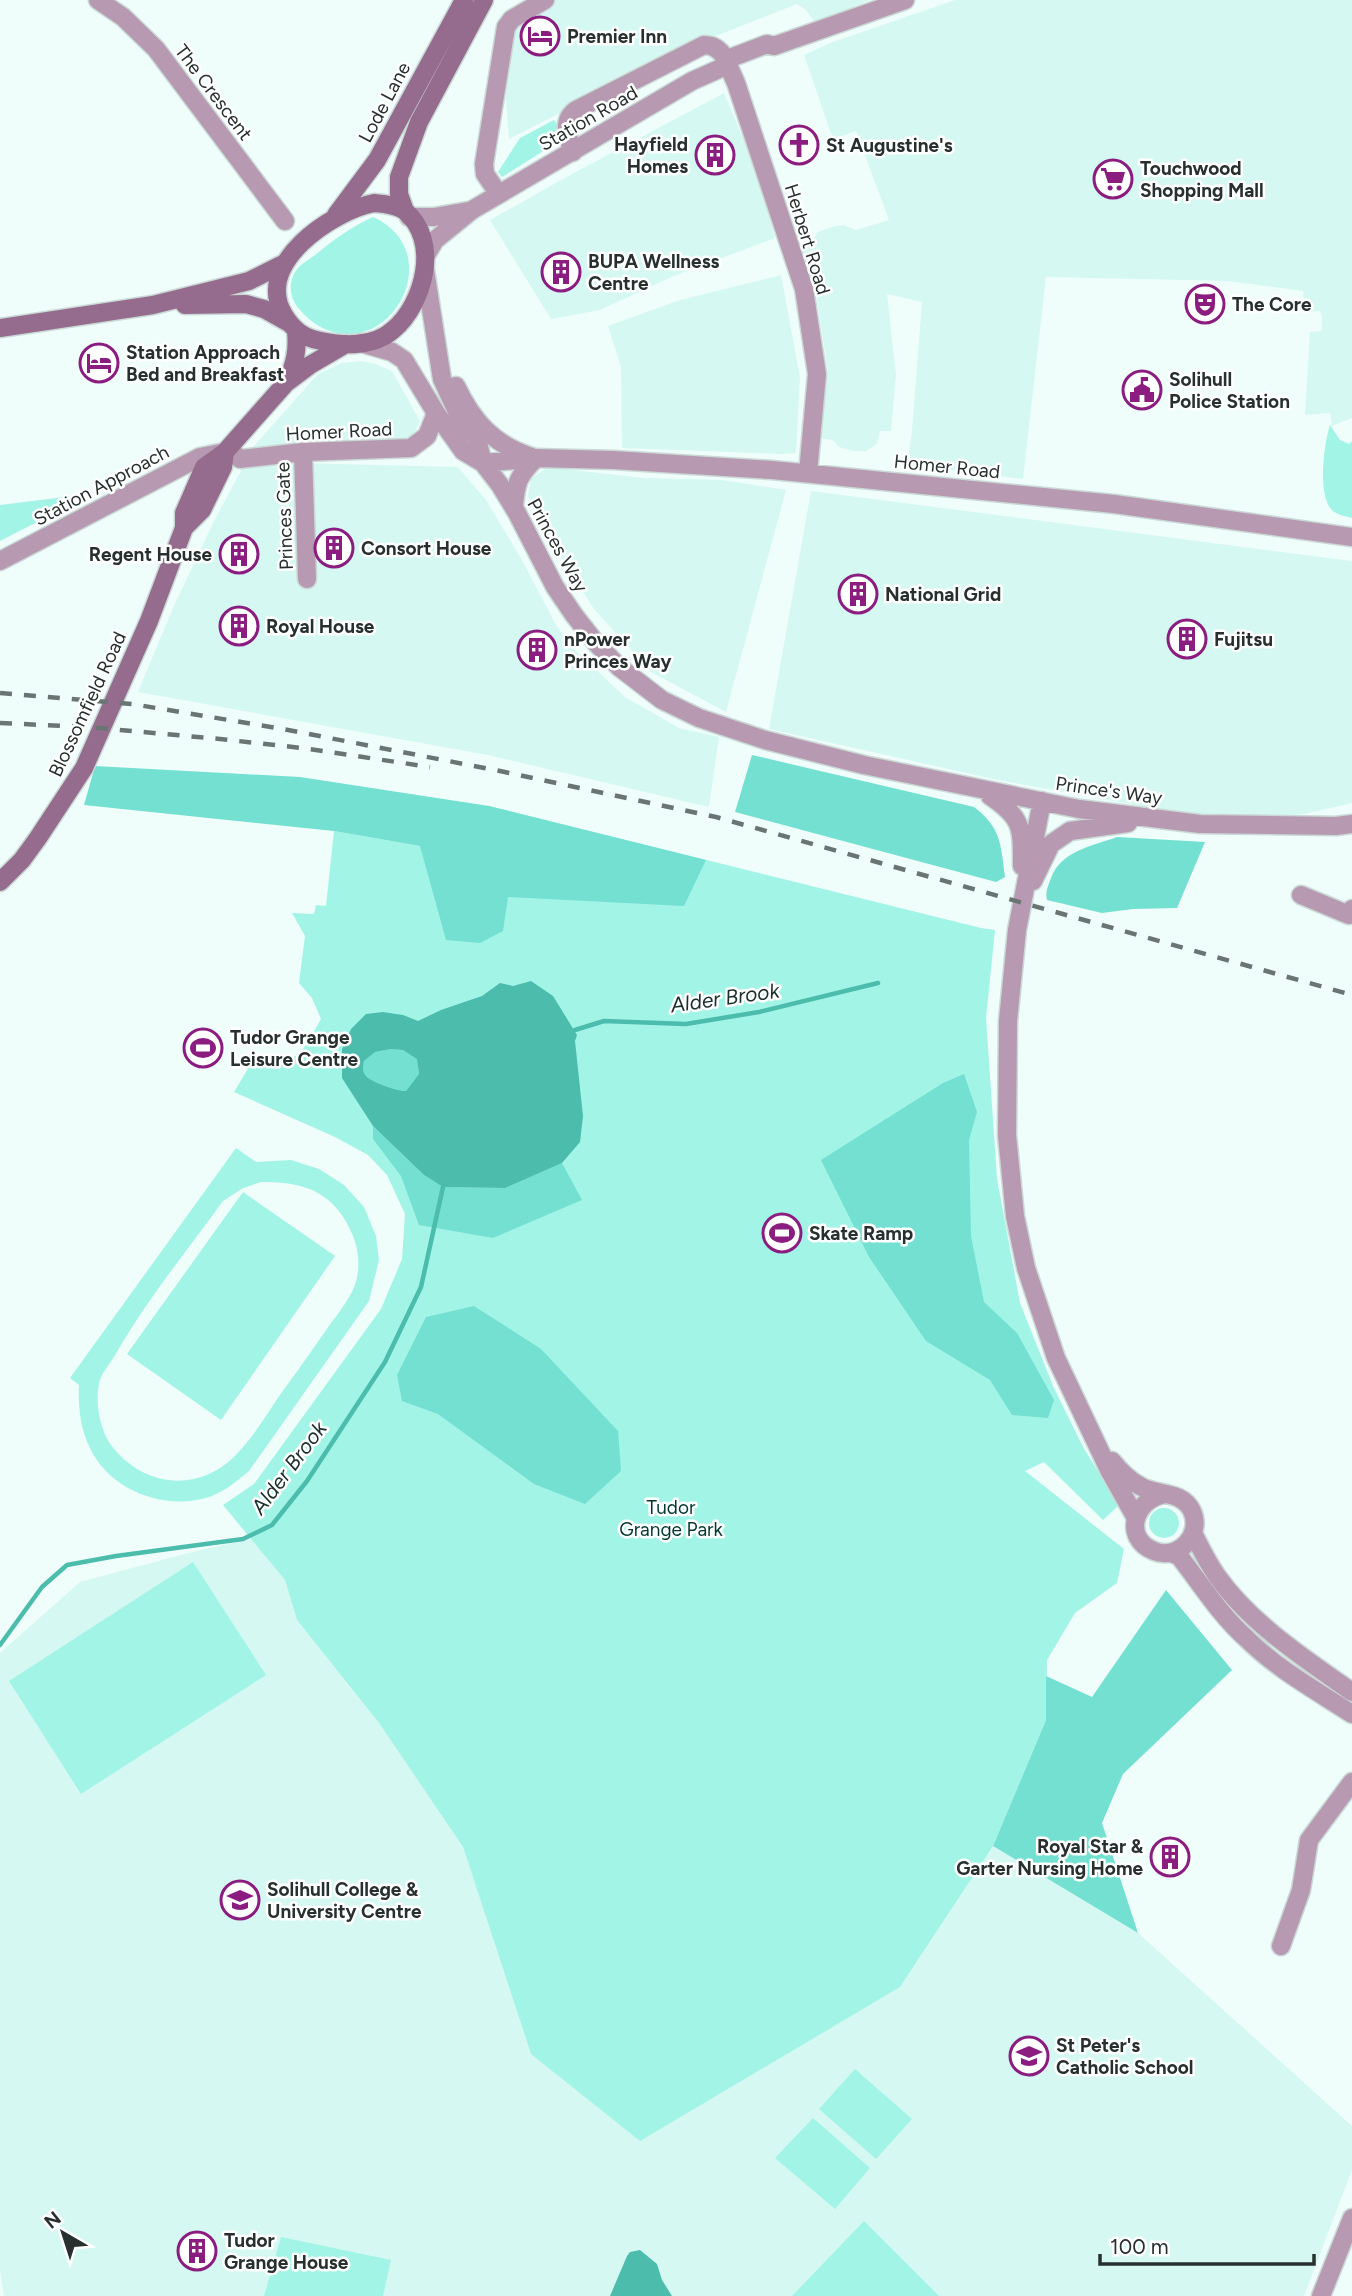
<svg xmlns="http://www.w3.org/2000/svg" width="1352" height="2296" font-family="Figtree,sans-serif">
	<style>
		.built { fill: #d5f8f2 }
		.green { fill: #a2f4e7; fill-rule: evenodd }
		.forest { fill: #73e0d1 }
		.water { fill: #4cbcad; fill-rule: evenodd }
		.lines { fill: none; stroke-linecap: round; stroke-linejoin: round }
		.stream { stroke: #4cbcad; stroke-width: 4.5 }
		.minor-casing { stroke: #cbd9d6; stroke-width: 21 }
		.tertiary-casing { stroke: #cbd9d6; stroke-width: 21 }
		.secondary-casing { stroke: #cbd9d6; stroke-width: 21 }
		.minor { stroke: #b79ab1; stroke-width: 18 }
		.tertiary { stroke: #b79ab1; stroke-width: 18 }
		.secondary { stroke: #956c8d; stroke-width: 18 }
		.rail { stroke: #6a7573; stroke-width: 4.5; stroke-dasharray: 12 12; stroke-linecap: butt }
		.labels { text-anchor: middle; stroke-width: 5; stroke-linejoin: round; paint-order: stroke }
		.poi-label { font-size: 19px; font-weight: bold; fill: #27302f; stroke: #fff; text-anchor: start }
		.street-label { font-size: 19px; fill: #27302f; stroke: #fff }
		.park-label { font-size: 19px; fill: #023832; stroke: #fff }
		.water-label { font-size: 21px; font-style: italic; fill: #1a2e2b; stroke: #fff }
	</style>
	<rect width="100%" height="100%" fill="#effefb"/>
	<path class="built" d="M555 0H869L816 24 805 9 797 4 698 43 509 139 506 102 507 62 516 25Z
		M955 0H1352V418L1332 426 1330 413 1305 415 1310 332 1322 331V317L1320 311 1305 312 1303 291 1228 281 1046 277 1023 479 907 465 912 431 922 302 887 294 896 375 891 431H880L877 444 866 451H853L839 447 833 440 819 438 828 372 816 293 800 249 810 244 818 232 832 227 843 225 856 230 889 220 856 131 833 139 804 55 833 42Z
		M724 93 757 172 775 238 674 276 600 310 551 319 490 220 570 175Z
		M781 275 800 377 796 453 783 454 622 448 621 367 608 326 680 300Z
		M361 361 375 364 392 371 420 421 412 438 291 448 253 447 318 374 342 363Z
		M295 463 458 467 486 500 523 562 556 625 573 648 625 697 679 728 719 737 709 807 488 755 138 692 172 610 214 521 243 467Z
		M548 467 643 478 722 480 786 490 726 712 651 672 594 609 559 554 528 496 531 479Z
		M811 491 1352 561V803L1304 814 1206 818 998 780 769 729Z
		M251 1539 285 1580 297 1620 379 1723 463 1847 531 2054 546 2064 900 1987 993 1846 1138 1933 1352 2126V2170L1304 2296H4L0 2270V1653L80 1582 196 1551Z"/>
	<path class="green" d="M554 120 557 124 556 143 502 177 498 172 520 138Z
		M373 217C447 250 395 356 327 330 317 326 308 319 301 311 289 299 287 281 298 268 302 263 310 259 315 255 335 239 349 228 373 217Z
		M1330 425 1340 440 1349 444 1352 441V518C1345 516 1337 515 1332 510 1317 496 1324 443 1330 425Z
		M73 496 76 502 0 541V505Z
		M489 806 981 928 995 930 986 1018 997 1179 1020 1303 1053 1386 1083 1447 1119 1505 1103 1520 1044 1462 1025 1471 1124 1549 1117 1583 1075 1613 1047 1660 1046 1720 993 1846 900 1987 640 2141 531 2054 463 1847 379 1723 297 1620 285 1580 223 1505 254 1484 381 1309 402 1259 405 1214 387 1175 368 1155 335 1137 234 1092 255 1057C297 1070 302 1052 321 1019L312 998 299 983 305 936 292 913 314 914 316 905 326 906 334 831 420 846Z
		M236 1148 256 1162 291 1160 319 1169 344 1185 364 1207 376 1236 379 1260 369 1301 249 1471C237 1481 224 1492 209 1497 165 1511 110 1491 90 1448 80 1428 78 1406 79 1385L70 1378ZM261 1182C305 1181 336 1193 353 1236 359 1251 360 1267 356 1282 351 1297 340 1311 331 1323 315 1346 299 1369 282 1392 262 1420 242 1460 209 1474 173 1490 134 1476 111 1445 100 1430 95 1403 99 1384 100 1375 109 1365 114 1357 145 1302 186 1252 223 1201L243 1188Z
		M243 1192 335 1256 221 1420 127 1354Z
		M1149 1523a15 15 0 1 1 30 0a15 15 0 1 1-30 0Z
		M193 1562 266 1675 81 1794 9 1681Z
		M855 2069 912 2119 876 2159 819 2109Z
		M813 2118 870 2168 835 2209 775 2158Z
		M864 2221 939 2296H792Z
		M281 2237 391 2260 383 2296H264Z"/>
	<path class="forest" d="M752 755 974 807C1001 827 1001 845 1005 877L996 882 735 812Z
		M95 766 300 777 489 806 706 860 684 906 508 897 503 931 480 943 446 940 420 846 334 831 84 805Z
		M1117 837 1205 842 1177 908 1133 909 1102 913 1047 900C1045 892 1048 886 1051 878 1061 851 1092 846 1117 837Z
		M391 1049 403 1050 417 1058 419 1074 406 1091C397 1091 374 1083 367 1077 362 1073 363 1066 364 1061L375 1052Z
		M964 1074 977 1112 969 1140 971 1236 984 1302 1017 1333 1054 1400 1048 1418 1012 1415 990 1380 926 1341 869 1257 821 1160 943 1083Z
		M373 1126 424 1175 443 1187 505 1188 562 1163 582 1200 493 1238 419 1225 401 1176 373 1139Z
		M474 1306 541 1349 618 1431 621 1471 585 1504 534 1484 438 1414 402 1401 397 1375 426 1317Z
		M1166 1590 1232 1670 1123 1774 1102 1823 1138 1933 993 1846 1046 1720V1676L1092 1697Z"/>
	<path class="water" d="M531 981 553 996 577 1035 575 1041 583 1116 580 1142 562 1163 505 1188 443 1187 424 1175 373 1126 342 1078V1049L351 1029 366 1014 383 1012 403 1015 418 1021 441 1010 482 996 500 983 513 986ZM391 1049 403 1050 417 1059 419 1074 406 1091C397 1091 374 1083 367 1077 362 1073 363 1066 364 1061L375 1052Z
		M640 2250 657 2264 662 2280 672 2296H610L627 2256 630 2252Z"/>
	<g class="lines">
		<path class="stream" d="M575 1030 604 1021 686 1024 759 1012 878 983
			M0 1645 42 1587 67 1565 116 1556 243 1539 272 1525 307 1481 385 1362 421 1287 443 1187"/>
		<defs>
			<path id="minor" d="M98 0 123 17 156 49 285 221
				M573 152C568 137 561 121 576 110L704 45C717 45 724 54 728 65
				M498 193 485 174 484 164 506 27 512 19 545 0
				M228 449 240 459 303 452 411 448 427 436 436 413
				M303 452 307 579
				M1301 895 1349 915 1352 909
				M1281 1946 1301 1890 1309 1840 1352 1782"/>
			<path id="tertiary" d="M728 65 736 83 804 289 817 374 808 473
				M409 217H434L468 211
				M426 255 435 240 472 210 692 81 728 65 733 57 767 44 774 46 905 0
				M425 270 442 379 459 416 477 439 483 463
				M361 343 392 352 404 360 436 413 463 451 483 463 500 485 517 513 555 587 574 615 596 643 619 667 662 700 699 718 765 740 864 765 1079 809 1200 824 1336 826 1352 824
				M456 386C473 422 494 445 532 457
				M483 463 536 458 613 460 772 470 1114 504 1352 537
				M514 506C516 482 518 476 536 458
				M0 561 200 457 225 452
				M990 796C1023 818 1022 828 1022 866
				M1042 801 1017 930 1008 1021 1007 1135 1015 1216 1026 1268 1056 1358 1109 1470 1136 1518
				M1033 881 1051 844 1070 831 1128 823
				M1112 1461C1120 1471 1129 1480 1140 1486 1157 1496 1182 1490 1192 1511 1203 1535 1178 1561 1154 1551 1122 1538 1134 1499 1165 1494
				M1193 1533C1200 1547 1207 1562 1217 1576 1250 1623 1305 1659 1352 1692
				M1171 1553 1179 1556C1201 1584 1220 1615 1247 1639 1277 1669 1317 1691 1352 1714
				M1321 2296 1352 2218"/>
			<path id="secondary" d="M374 203C384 204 397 205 405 211 441 241 424 304 393 330 374 347 344 346 321 341 304 338 293 330 284 315 253 264 332 211 374 203Z
				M405 211 399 194V177L419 122 484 0
				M336 215 377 160 464 0
				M185 305 246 304 264 309 289 323
				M0 328 153 305 249 281 283 264
				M287 381C295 364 298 350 296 331
				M184 528V513L204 467 225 452 286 383 310 365 346 344
				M0 882 22 860 38 838 84 768 149 621 184 528 202 510 223 467 225 452"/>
		</defs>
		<use href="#minor" class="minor-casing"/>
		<use href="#tertiary" class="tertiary-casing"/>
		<use href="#secondary" class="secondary-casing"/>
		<use href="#minor" class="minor"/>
		<use href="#tertiary" class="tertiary"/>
		<use href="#secondary" class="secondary"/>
		<path class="rail" d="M0 693 132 704 283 729 500 771 716 817 1352 995
			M0 723 88 727 220 739 302 748 430 767"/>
	</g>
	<defs>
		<symbol id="hotel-ring" viewBox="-11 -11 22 22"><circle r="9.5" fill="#fff" stroke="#8c1d80" stroke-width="1.5"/><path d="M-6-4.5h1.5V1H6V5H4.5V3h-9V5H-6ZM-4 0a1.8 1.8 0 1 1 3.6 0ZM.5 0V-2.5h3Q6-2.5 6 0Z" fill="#8c1d80"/></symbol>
		<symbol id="church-ring" viewBox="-11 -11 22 22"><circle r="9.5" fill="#fff" stroke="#8c1d80" stroke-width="1.5"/><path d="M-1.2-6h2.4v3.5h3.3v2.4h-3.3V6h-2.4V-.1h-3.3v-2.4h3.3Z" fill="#8c1d80"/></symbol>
		<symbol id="building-ring" viewBox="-11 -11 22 22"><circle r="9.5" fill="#fff" stroke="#8c1d80" stroke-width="1.5"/><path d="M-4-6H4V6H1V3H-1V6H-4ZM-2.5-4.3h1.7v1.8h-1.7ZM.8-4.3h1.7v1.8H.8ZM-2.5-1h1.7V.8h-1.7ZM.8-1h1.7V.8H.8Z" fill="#8c1d80"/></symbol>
		<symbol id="supermarket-ring" viewBox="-11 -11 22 22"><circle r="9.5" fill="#fff" stroke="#8c1d80" stroke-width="1.5"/><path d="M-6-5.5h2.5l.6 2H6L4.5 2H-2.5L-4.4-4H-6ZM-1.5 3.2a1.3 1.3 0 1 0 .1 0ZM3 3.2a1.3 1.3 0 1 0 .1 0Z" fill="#8c1d80"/></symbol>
		<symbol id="theatre-ring" viewBox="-11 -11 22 22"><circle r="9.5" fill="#fff" stroke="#8c1d80" stroke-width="1.5"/><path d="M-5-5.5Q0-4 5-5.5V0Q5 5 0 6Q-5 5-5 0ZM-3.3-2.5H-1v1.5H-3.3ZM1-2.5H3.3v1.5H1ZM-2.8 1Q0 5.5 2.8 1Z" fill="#8c1d80"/></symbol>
		<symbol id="civic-ring" viewBox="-11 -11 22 22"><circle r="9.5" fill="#fff" stroke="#8c1d80" stroke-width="1.5"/><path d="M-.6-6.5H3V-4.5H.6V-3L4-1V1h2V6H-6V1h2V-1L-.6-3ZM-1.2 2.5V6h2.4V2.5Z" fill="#8c1d80"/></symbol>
		<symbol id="stadium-ring" viewBox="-11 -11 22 22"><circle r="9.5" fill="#fff" stroke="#8c1d80" stroke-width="1.5"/><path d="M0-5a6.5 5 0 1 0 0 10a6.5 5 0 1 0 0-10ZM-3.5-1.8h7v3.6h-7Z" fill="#8c1d80"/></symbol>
		<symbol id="university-ring" viewBox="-11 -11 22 22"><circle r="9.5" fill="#fff" stroke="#8c1d80" stroke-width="1.5"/><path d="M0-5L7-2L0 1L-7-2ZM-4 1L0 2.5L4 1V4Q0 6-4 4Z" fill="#8c1d80"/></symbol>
		<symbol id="school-ring" viewBox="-11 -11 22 22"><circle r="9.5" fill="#fff" stroke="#8c1d80" stroke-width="1.5"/><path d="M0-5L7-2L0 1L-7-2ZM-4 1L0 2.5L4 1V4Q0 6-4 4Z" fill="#8c1d80"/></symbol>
	</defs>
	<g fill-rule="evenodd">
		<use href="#hotel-ring" x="518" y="14" width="44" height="44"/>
		<use href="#church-ring" x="777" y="123" width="44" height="44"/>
		<use href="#building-ring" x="693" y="133" width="44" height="44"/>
		<use href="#supermarket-ring" x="1091" y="157" width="44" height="44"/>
		<use href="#building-ring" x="539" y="250" width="44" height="44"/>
		<use href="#theatre-ring" x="1183" y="282" width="44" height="44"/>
		<use href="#hotel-ring" x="77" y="341" width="44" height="44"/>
		<use href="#civic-ring" x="1120" y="368" width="44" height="44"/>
		<use href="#building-ring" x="312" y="526" width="44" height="44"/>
		<use href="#building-ring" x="217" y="532" width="44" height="44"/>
		<use href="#building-ring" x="836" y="572" width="44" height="44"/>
		<use href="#building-ring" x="217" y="604" width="44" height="44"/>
		<use href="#building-ring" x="1165" y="617" width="44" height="44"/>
		<use href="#building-ring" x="515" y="628" width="44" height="44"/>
		<use href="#stadium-ring" x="181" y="1026" width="44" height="44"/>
		<use href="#stadium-ring" x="760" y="1211" width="44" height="44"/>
		<use href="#building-ring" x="1148" y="1835" width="44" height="44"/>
		<use href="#university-ring" x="218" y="1878" width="44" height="44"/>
		<use href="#school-ring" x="1007" y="2034" width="44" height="44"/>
		<use href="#building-ring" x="175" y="2229" width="44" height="44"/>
	</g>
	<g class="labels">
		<g class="poi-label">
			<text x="567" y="43">Premier Inn</text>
			<text x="688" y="151" text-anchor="end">Hayfield<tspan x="688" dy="22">Homes</tspan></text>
			<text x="826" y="152">St Augustine's</text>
			<text x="1140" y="175">Touchwood<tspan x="1140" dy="22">Shopping Mall</tspan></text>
			<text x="588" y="268">BUPA Wellness<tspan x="588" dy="22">Centre</tspan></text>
			<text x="1232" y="311">The Core</text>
			<text x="126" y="359">Station Approach<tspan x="126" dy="22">Bed and Breakfast</tspan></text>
			<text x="1169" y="386">Solihull<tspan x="1169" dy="22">Police Station</tspan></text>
			<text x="361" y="555">Consort House</text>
			<text x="212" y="561" text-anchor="end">Regent House</text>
			<text x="885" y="601">National Grid</text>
			<text x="266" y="633">Royal House</text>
			<text x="564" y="646">nPower<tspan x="564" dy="22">Princes Way</tspan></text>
			<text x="1214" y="646">Fujitsu</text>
			<text x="230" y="1044">Tudor Grange<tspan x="230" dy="22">Leisure Centre</tspan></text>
			<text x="809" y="1240">Skate Ramp</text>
			<text x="1143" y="1853" text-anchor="end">Royal Star &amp;<tspan x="1143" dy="22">Garter Nursing Home</tspan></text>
			<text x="267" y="1896">Solihull College &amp;<tspan x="267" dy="22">University Centre</tspan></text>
			<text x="1056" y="2052">St Peter's<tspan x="1056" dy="22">Catholic School</tspan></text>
			<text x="224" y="2247">Tudor<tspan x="224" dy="22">Grange House</tspan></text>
		</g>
		<g class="street-label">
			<text transform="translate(214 92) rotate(53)" y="7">The Crescent</text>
			<text transform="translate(384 102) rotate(-62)" y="7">Lode Lane</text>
			<text transform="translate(588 118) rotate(-30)" y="7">Station Road</text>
			<text transform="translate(808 239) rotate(73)" y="7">Herbert Road</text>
			<text transform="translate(339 431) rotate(-3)" y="7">Homer Road</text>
			<text transform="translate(947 466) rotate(6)" y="7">Homer Road</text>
			<text transform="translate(101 485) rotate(-28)" y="7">Station Approach</text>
			<text transform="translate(284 516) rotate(-92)" y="7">Princes Gate</text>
			<text transform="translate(558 545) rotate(61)" y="7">Princes Way</text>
			<text transform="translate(87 704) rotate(-65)" y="7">Blossomfield Road</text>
			<text transform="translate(1109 790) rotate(8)" y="7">Prince's Way</text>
		</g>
		<g class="park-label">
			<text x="671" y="1514">Tudor<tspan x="671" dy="22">Grange Park</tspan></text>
		</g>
		<g class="water-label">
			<text transform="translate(725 998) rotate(-8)" y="7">Alder Brook</text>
			<text transform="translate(289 1468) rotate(-53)" y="7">Alder Brook</text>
		</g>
	</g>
	<g transform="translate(63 2233) rotate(321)" stroke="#ffffff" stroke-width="5" paint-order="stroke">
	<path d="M0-5L12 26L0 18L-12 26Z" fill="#27302f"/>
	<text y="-10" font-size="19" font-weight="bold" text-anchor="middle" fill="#27302f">N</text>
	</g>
	<path d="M1100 2254v10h214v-10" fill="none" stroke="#27302f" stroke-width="3.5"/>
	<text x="1110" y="2254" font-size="21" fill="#27302f" stroke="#ffffff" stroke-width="5" paint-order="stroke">100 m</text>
</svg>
